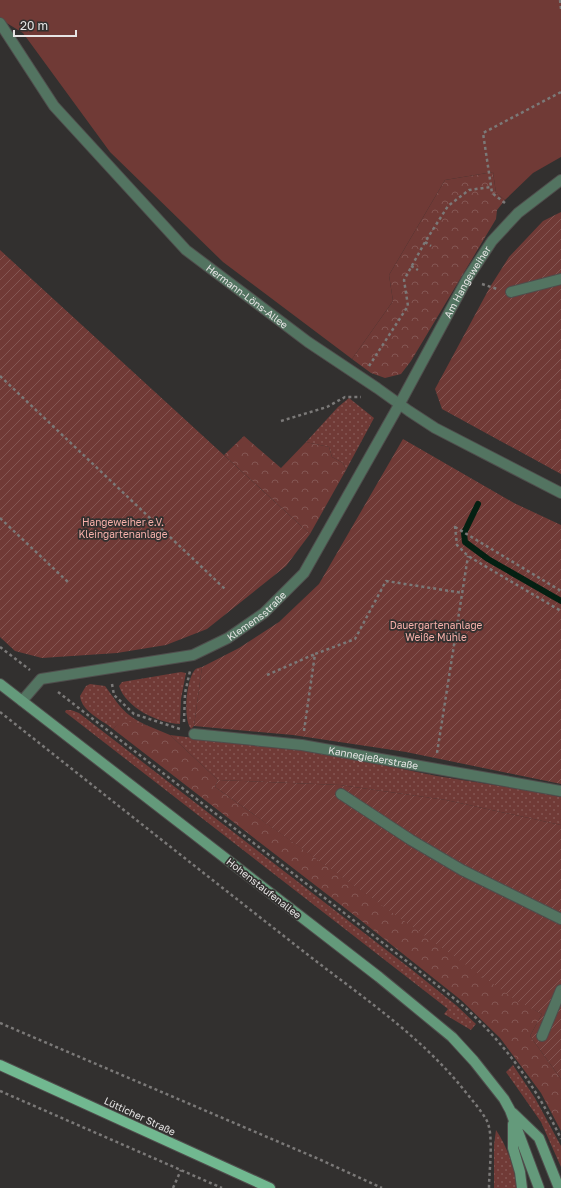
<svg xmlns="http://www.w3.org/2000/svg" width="561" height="1188" font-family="'Golos Text',sans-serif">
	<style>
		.grass { fill: url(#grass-dots) }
		.forest { fill: url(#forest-crowns) }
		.garden { fill: url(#garden-furrows) }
		.pitch { fill: #703a36 }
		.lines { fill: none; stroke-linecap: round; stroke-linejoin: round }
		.stream { stroke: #042012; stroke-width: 6 }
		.service-casing { stroke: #4f4d4c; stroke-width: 12 }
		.minor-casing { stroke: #4f4d4c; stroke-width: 12 }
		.secondary-casing { stroke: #4f4d4c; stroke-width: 12 }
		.primary-casing { stroke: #4f4d4c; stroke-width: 12 }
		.path { stroke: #7b7978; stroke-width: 2.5; stroke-dasharray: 3 3; stroke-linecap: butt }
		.service { stroke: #537461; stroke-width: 10 }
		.minor { stroke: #537461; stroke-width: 10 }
		.secondary { stroke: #649a7b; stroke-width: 10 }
		.primary { stroke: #71b890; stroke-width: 10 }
		.labels { text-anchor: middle; stroke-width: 3.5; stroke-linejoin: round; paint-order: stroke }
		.street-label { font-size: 10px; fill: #e7e5e5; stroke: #32302f }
		.park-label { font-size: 10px; fill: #f6b0aa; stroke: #32302f }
	</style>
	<defs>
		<pattern id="grass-dots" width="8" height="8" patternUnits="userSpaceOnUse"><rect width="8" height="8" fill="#703a36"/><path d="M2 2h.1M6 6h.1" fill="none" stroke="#845653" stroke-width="1.8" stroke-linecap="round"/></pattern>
		<pattern id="forest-crowns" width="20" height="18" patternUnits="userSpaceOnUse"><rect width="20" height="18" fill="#703a36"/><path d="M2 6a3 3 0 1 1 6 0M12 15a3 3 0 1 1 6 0" fill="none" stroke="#845653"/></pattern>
		<pattern id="garden-furrows" width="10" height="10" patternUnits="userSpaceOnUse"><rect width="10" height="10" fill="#703a36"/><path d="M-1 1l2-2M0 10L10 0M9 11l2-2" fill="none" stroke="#845653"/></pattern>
	</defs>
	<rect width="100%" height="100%" fill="#32302f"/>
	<path class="grass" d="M349 398 374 418 346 470 343 463 332 457 329 447 306 442 338 407Z
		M202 667 194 726 191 729C183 719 186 682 194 671 196 668 198 668 202 667Z
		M181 672 186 673 181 699 180 724C158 723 126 708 119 686L122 682Z
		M90 684 105 686C120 706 122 713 146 725L121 721 113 729C101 719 82 712 80 696L86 686Z
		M66 710H71L79 713 411 969 457 1006 476 1024 471 1030 444 1014 448 1009 65 712Z
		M170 735 252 745 303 749 437 776 525 790 561 797V825L446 800 340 785 218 780Z
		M513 1065 535 1098 561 1146V1167L541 1122 506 1072Z
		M496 1130C507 1146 515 1169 517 1188H494V1145Z"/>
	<path class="forest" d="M493 172 496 193 505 200 497 210 496 219 411 361 401 374 385 378 371 373 352 359 393 301 389 275 445 180Z
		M244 436 281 468 306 442 329 447 332 457 343 463 346 470 310 534 224 455Z
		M121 720 146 725 170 735 218 780 215 787 517 1000 542 1014 530 1036 561 1079V1131L541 1093 524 1070 500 1038 461 1000 359 919 113 729Z"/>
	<path class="garden" d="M561 212V474L442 409 435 389 490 287 509 257 543 221Z
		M0 250 310 534 286 566 207 629 166 645 117 653 42 658 15 651 0 637Z
		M403 439 514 503 561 525V784L406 752 293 735 194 726 202 667 239 648 279 622 319 584Z
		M218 780 340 785 446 800 561 825V1079L530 1036 542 1014 517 1001 215 787Z"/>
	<path class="pitch" d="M0 0H561V157L533 173 505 200 496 193 493 172 445 180 389 275 393 301 352 359 223 262 110 152 23 33 0 19Z"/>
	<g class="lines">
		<path class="stream" d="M478 504 464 533 465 542 488 559 561 601"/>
		<defs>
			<g id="service">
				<path d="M511 292 561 279"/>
				<path id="s1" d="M194 734 302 745 561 791"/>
				<path d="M341 794 411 840 462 870 561 919"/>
				<path d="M542 1036 561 990"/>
			</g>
			<g id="minor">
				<path id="s2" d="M0 23 54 106 186 250 308 342 377 388 409 411 435 428 561 493"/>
				<path id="s3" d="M22 701 41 679 193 655 228 638 264 613 304 573 399 405 467 279 492 241 518 213 561 180"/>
			</g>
			<path id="secondary" d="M0 684 379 977 452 1037 474 1061 504 1099 510 1110 539 1188
				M513 1113 539 1138 559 1188
				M513 1124V1148L520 1172 522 1188"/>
			<path id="primary" d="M0 1065 270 1188"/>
		</defs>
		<use href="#service" class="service-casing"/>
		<use href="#minor" class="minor-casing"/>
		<use href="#secondary" class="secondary-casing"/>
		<use href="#primary" class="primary-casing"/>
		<path class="path" d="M560 0 561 9
			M505 203 492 193 483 133 561 92
			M425 242 431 246
			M411 266 418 270
			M482 284 497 289
			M369 366 408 306 404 280 425 242 448 206 469 190 491 187
			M0 376 226 590
			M281 421 327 407 345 397H361
			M0 518 69 583
			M455 526 457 545 468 556 561 611
			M455 527 561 591
			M0 647 30 670
			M267 675 315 654
			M112 684 114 695 134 714 180 729
			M58 692 418 970C437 986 458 1000 475 1017 511 1052 540 1094 561 1139
			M0 712C101 792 202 872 303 951 359 995 419 1034 464 1090 472 1100 481 1110 487 1121 494 1136 489 1171 489 1188
			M184 722 185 693 190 671
			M304 731 315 654 355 639 386 581 463 593
			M437 753 468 556
			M0 1023 321 1160 382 1188
			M0 1091 222 1188
			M173 1188 181 1170"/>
		<use href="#service" class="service"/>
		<use href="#minor" class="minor"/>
		<use href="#secondary" class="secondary"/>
		<use href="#primary" class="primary"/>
	</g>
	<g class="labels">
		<g class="street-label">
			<text dy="4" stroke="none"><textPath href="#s3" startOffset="656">Am Hangeweiher</textPath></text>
			<text dy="4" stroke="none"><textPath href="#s2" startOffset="371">Hermann-Löns-Allee</textPath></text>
			<text dy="4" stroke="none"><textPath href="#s3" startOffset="258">Klemensstraße</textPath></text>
			<text dy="4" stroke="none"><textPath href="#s1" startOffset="181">Kannegießerstraße</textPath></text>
			<text transform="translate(264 888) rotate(38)" y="4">Hohenstaufenallee</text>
			<text transform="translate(140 1116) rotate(25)" y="4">Lütticher Straße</text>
		</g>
		<g class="park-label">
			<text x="123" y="526">Hangeweiher e.V.<tspan x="123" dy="12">Kleingartenanlage</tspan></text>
			<text x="436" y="629">Dauergartenanlage<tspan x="436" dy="12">Weiße Mühle</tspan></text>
		</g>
	</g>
	<path d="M14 30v6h62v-6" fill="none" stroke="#e7e5e5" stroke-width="2"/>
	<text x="20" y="30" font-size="12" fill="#e7e5e5" stroke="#32302f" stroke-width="3" paint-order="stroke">20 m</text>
</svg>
